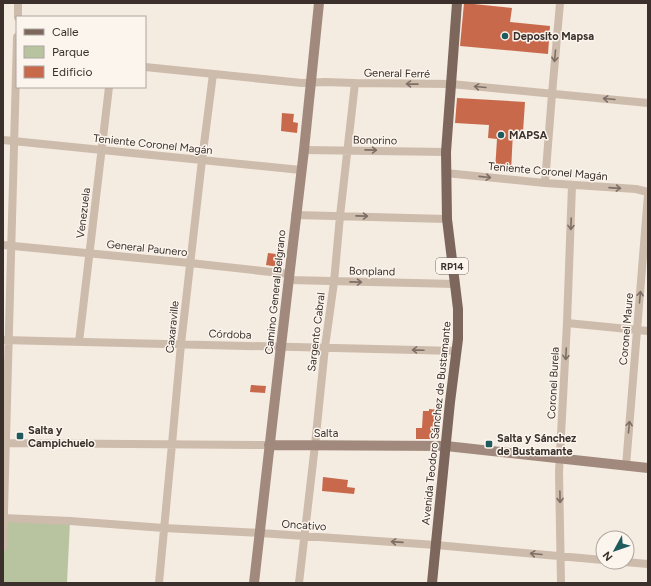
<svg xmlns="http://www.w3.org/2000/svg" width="651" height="586" font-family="Figtree,sans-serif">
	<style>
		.green { fill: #b8c4a0 }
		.building { fill: #c8694b }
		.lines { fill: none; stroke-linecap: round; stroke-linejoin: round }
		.street { stroke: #cdbbac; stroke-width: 8 }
		.secondary { stroke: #a18a7d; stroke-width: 10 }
		.primary { stroke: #7d675c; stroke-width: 10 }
		.oneway { stroke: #7d6f65 }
		.poi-dot { fill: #1f5a5e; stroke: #fbf5ee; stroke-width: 1.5 }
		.labels { text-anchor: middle; stroke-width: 3; stroke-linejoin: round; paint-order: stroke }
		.shield { fill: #fbf5ee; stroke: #756b66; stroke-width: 1 }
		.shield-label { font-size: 10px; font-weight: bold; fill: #3b302b }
		.poi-label { font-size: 11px; font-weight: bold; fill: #3b302b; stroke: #fbf5ee; text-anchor: start }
		.street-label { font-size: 11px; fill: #3b302b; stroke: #fbf5ee }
	</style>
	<rect width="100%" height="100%" fill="#f4ebe1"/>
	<path class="green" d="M4 518 70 521 67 583H3Z"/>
	<path class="building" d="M464 3 512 8 510 22 550 26 548 54 460 46Z
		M457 98 525 102 523 132 513 131 511 172 495 171 497 139 488 138 489 125 455 123Z
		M282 113 294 114 293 122 298 123 297 133 281 131Z
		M268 253 284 255 282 263 278 267 266 265Z
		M251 385 266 386 265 393 250 392Z
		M429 409 440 410 439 439H416V428H422L423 411H429Z
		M323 477 348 480 347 487 355 488 354 494 322 491Z"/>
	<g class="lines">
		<path class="street" d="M18 17V3
			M145 67 302 83 325 82 355 83 451 84 648 103
			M3 140 301 170
			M304 150 446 152
			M446 173 545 183 636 189 648 192
			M545 183 552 94 560 3
			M295 215 447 219
			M3 245 190 263 289 274
			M289 280 455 284
			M567 323 648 331
			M3 340 457 351
			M79 342 109 87
			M3 443 269 445
			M626 466 648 195
			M3 518 70 521 164 528 260 533 436 545 603 560
			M3 547 17 37
			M625 562 648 564
			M159 583 172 444 181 344 202 160 213 74
			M299 583 315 445 325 347 334 282 340 216 355 83
			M561 583 559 472 567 323 572 185"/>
		<path class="secondary" d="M269 445 446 446 648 468
			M254 583C270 439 287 294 304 150 309 101 314 52 319 3"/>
		<path class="primary" d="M432 583 450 402 458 339V309L447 219 446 152 457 3"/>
	</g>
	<defs><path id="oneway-shaft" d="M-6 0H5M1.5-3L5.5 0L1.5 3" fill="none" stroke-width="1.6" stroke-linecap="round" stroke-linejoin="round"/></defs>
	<g class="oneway">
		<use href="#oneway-shaft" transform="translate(555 56) rotate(95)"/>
		<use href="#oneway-shaft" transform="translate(412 84) rotate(-179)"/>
		<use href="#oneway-shaft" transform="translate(480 87) rotate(-175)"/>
		<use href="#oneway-shaft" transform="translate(609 99) rotate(-175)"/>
		<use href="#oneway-shaft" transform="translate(371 150) rotate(1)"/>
		<use href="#oneway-shaft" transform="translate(485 177) rotate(6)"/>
		<use href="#oneway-shaft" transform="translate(615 188) rotate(4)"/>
		<use href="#oneway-shaft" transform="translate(362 216) rotate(1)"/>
		<use href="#oneway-shaft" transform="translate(571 224) rotate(92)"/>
		<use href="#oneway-shaft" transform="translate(356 282) rotate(1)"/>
		<use href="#oneway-shaft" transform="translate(640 297) rotate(-85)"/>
		<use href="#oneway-shaft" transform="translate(418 350) rotate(-178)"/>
		<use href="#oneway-shaft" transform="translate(566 354) rotate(93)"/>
		<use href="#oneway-shaft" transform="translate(629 427) rotate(-85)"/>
		<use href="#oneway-shaft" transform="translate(560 497) rotate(89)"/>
		<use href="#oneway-shaft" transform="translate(397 542) rotate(-176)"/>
		<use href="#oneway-shaft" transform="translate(536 554) rotate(-175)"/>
	</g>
	<g class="poi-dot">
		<circle cx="505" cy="36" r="4"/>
		<circle cx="501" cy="135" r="4"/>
		<rect x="16" y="432" width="8" height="8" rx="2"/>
		<rect x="485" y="440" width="8" height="8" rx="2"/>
	</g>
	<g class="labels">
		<rect class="shield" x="436" y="258" width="32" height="16" rx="3"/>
		<g class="shield-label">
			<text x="452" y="270">RP14</text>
		</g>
		<g class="poi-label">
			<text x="513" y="40">Deposito Mapsa</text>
			<text x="509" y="139">MAPSA</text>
			<text x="28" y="434">Salta y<tspan x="28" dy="13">Campichuelo</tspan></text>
			<text x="497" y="442">Salta y Sánchez<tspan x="497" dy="13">de Bustamante</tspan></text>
		</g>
		<g class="street-label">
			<text transform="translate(397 73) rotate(1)" y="4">General Ferré</text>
			<text transform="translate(375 140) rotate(1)" y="4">Bonorino</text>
			<text transform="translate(153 144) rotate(6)" y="4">Teniente Coronel Magán</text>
			<text transform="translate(548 171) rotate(5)" y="4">Teniente Coronel Magán</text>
			<text transform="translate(83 213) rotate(-83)" y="4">Venezuela</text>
			<text transform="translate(147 248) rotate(6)" y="4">General Paunero</text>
			<text transform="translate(372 271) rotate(1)" y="4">Bonpland</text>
			<text transform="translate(275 292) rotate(-84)" y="4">Camino General Belgrano</text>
			<text transform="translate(172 327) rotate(-84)" y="4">Caxaraville</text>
			<text transform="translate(626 329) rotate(-85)" y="4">Coronel Maure</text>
			<text transform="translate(316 332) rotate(-83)" y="4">Sargento Cabral</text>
			<text transform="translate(230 334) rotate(2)" y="4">Córdoba</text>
			<text transform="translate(553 383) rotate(-87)" y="4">Coronel Burela</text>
			<text transform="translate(436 423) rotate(-84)" y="4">Avenida Teodoro Sánchez de Bustamante</text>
			<text x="326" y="437">Salta</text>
			<text transform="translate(304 525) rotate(4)" y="4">Oncativo</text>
		</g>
	</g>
	<rect width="651" height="586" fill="none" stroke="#3b302b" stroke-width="8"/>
	<rect x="16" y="16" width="130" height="72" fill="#fbf5ee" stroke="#aea6a0"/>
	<rect x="24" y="29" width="20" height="6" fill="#7d675c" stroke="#aea6a0"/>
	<text x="52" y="36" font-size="12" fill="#3b302b">Calle</text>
	<rect x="24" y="46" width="20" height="12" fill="#b8c4a0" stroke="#aea6a0"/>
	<text x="52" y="56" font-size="12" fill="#3b302b">Parque</text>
	<rect x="24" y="66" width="20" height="12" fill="#c8694b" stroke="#aea6a0"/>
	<text x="52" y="76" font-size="12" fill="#3b302b">Edificio</text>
	<g transform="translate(615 550) rotate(230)"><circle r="19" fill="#fbf5ee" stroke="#aea6a0"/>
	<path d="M0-3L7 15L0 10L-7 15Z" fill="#1f5a5e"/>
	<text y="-6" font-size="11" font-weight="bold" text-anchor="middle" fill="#3b302b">N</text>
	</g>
</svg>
